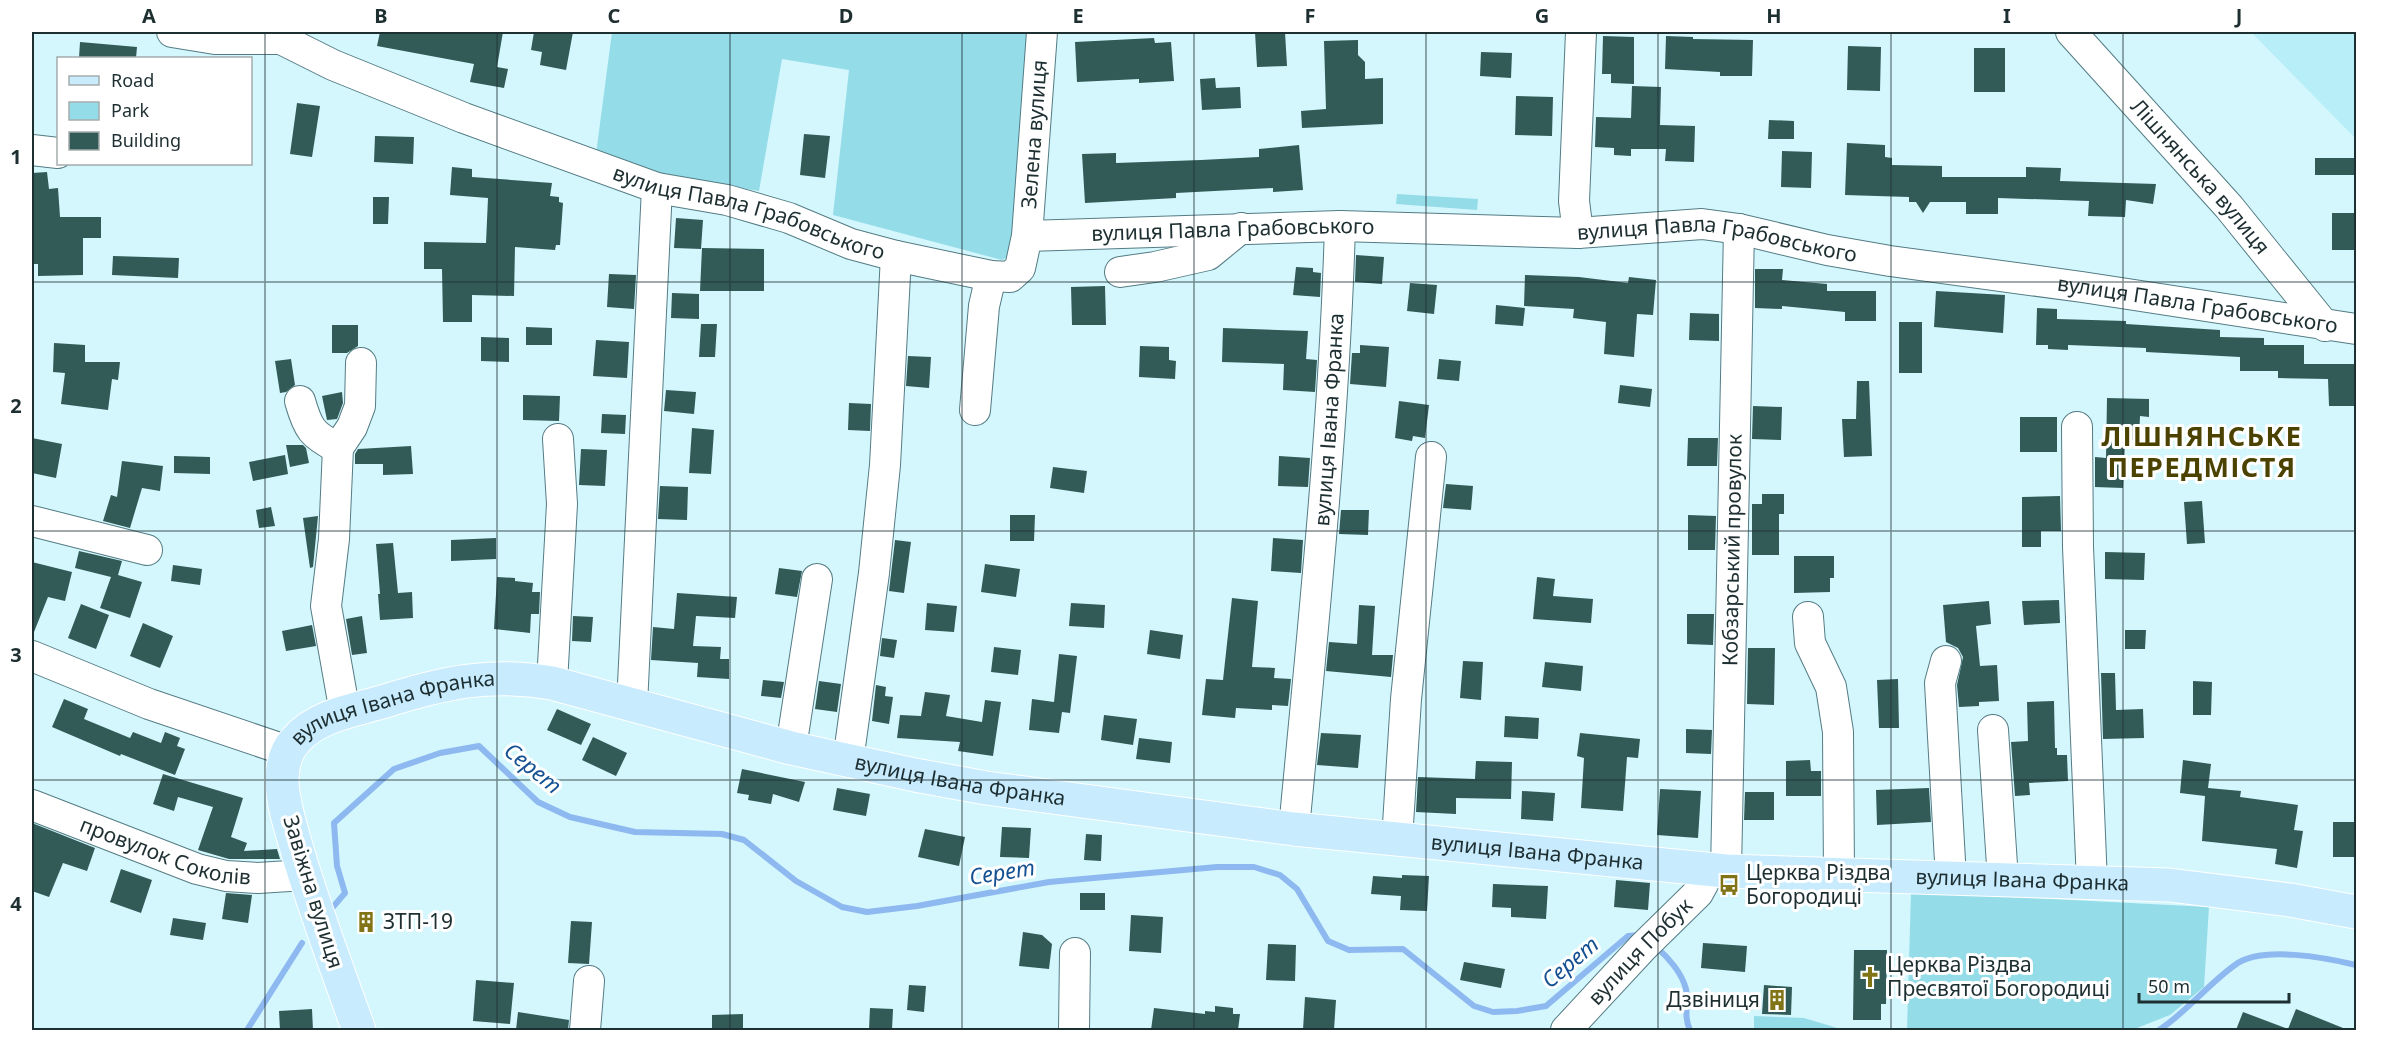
<svg xmlns="http://www.w3.org/2000/svg" width="2388" height="1062" font-family="'Noto Sans',sans-serif">
	<style>
		.built { fill: #b8eef8 }
		.green { fill: #95dce9 }
		.lines { fill: none; stroke-linecap: round; stroke-linejoin: round }
		.stream { stroke: #8db9f0; stroke-width: 6 }
		.building { fill: #325a57 }
		.minor-casing { stroke: #547c84; stroke-width: 32 }
		.major-casing { stroke: #fff; stroke-width: 35 }
		.minor { stroke: #fff; stroke-width: 30 }
		.major { stroke: #c8ebfe; stroke-width: 33 }
		.grid { fill: none; stroke: #1e2f32; stroke-width: 1.5; stroke-opacity: 0.55 }
		.labels { text-anchor: middle; stroke-width: 6; stroke-linejoin: round; paint-order: stroke }
		.street-label { font-size: 21px; fill: #1e2f32; stroke: #fff }
		.poi-label { font-size: 21px; fill: #1e2f32; stroke: #fff; text-anchor: start }
		.water-label { font-size: 22px; font-style: italic; fill: #155192; stroke: #fff }
		.district-label { font-size: 27px; font-weight: bold; letter-spacing: 1.5px; fill: #4b4200; stroke: #fff }
		.neatline { fill: none; stroke: #1e2f32; stroke-width: 2 }
		.grid-label { font-size: 20px; text-anchor: middle; font-weight: bold; fill: #1e2f32 }
	</style>
	<rect width="100%" height="100%" fill="#d4f7fd"/>
	<path class="built" d="M2251 32H2356V139Z"/>
	<path class="green" d="M612 32H1020L1029 33 1014 239 1008 257 1002 260 833 215 849 70 782 59 759 191 662 176 596 154Z
		M1397 194 1478 199 1477 210 1396 204Z
		M1911 892 2209 907 2204 987 2170 1015 2132 1030H1907Z
		M1754 1016 1804 1018 1844 1030H1754Z"/>
	<g class="lines">
		<path class="stream" d="M333 907 345 893 337 866 334 823 394 769 440 753 479 746 538 802 570 817 635 832 722 834 744 840 796 881 842 907 867 912 917 906 1049 882 1217 867H1254L1280 875 1297 889 1328 941 1349 950 1403 949 1474 1006 1493 1012 1517 1011 1546 1006 1628 936 1641 935
			M1656 947C1668 957 1682 973 1686 989 1689 1003 1683 1016 1690 1030
			M247 1030 302 943
			M2159 1030C2187 1012 2208 984 2235 965 2261 945 2327 958 2356 965"/>
	</g>
	<path class="building" d="M380 32H503L497 67 508 69 504 88 470 82 474 64 377 46Z
		M534 32H573L566 70 540 65 542 52 531 50Z
		M1255 32H1285L1287 66 1257 67Z
		M1603 36 1634 37V84L1611 83V74H1602Z
		M1666 36 1693 37V39L1753 40 1752 76H1720V72L1665 69Z
		M1154 38 1155 43 1171 42 1174 81 1139 83V79L1077 82 1075 42Z
		M1358 40V55L1365 62V79L1383 78V124L1302 128 1301 111 1326 109 1324 41Z
		M80 42 137 47 136 58H79Z
		M1848 46 1881 47 1880 91 1847 90Z
		M1974 48H2005V92H1974Z
		M1481 52 1512 53 1511 78 1480 76Z
		M1215 78 1216 88 1240 87 1241 108 1202 110 1200 79Z
		M1632 86 1661 87 1660 125 1695 126 1694 162 1665 161 1666 149H1631V156L1614 155V148L1595 147 1596 117 1631 118Z
		M1516 96 1553 97 1552 136 1515 135Z
		M297 103 320 106 312 157 290 154Z
		M1769 120 1794 121V139H1768Z
		M804 134 830 136 825 178 800 175Z
		M375 136 414 137 413 164 374 162Z
		M1847 143 1885 145V157L1892 158V165L1942 166V177H2026V167L2061 168 2060 181 2156 184 2153 204 2126 200 2125 217 2088 216 2089 201 1998 198V214H1966V202H1930L1923 213 1916 202H1909V197L1845 195Z
		M1299 145 1303 190 1273 192V188L1176 193V198L1085 203 1082 154 1116 153V163L1201 160 1259 157V149Z
		M1782 151 1812 152 1811 188 1781 187Z
		M2315 158H2356V175H2315Z
		M452 167 472 169V177L552 183 550 196 559 197V202L563 203 560 245H556L555 250 515 247 514 296 472 295V322H443L442 269H424V242L486 243 488 198 450 195Z
		M47 172 49 189 58 188 60 217H101V238H83V275L38 276V264H32V173Z
		M373 197H389L388 224H373Z
		M2332 213H2356V250H2332Z
		M676 218 703 220 701 249 674 248Z
		M702 248 764 249V291H700Z
		M1356 255 1384 257 1382 284 1355 282Z
		M113 256 179 258 178 278 112 275Z
		M1296 267 1313 268V272L1321 273 1320 297 1293 295Z
		M1755 269H1783L1782 280 1827 284V291H1876V321H1845V312L1782 306V309L1755 308Z
		M609 274 636 275 634 309 607 307Z
		M1525 275 1579 277 1628 283 1629 277 1656 280 1653 315 1637 314 1634 357 1604 354 1606 322 1573 318 1574 309 1524 306Z
		M1410 283 1437 285 1434 314 1407 311Z
		M1105 286 1106 325H1072L1071 287Z
		M1936 291 2005 295 2003 333 1934 327Z
		M672 293 699 294V319L671 318Z
		M1496 305 1525 308 1523 326 1495 324Z
		M2037 308 2057 309V319L2126 321V324L2220 330V337L2264 338V345H2304V364H2356V406H2329L2328 379 2278 378V371H2240V357L2146 352V348L2068 345V350L2048 349V345H2036Z
		M1690 313 1719 314V341L1689 340Z
		M1899 322H1922V373H1899Z
		M701 324H717L715 357H699Z
		M332 325H358V346L347 353H332Z
		M526 327 552 328V345H526Z
		M1223 328 1308 331 1306 359 1317 360 1315 392 1283 390 1284 364 1222 362Z
		M481 337 509 338V362L481 361Z
		M596 340 629 342 627 378 593 376Z
		M54 343 85 345V362H120L118 380 112 379 108 410 61 404 65 373 53 372Z
		M1360 345 1389 347 1386 387 1350 384 1352 353H1360Z
		M1140 346 1169 347V360L1176 361 1175 379 1139 377Z
		M908 356 931 357 929 388 906 386Z
		M291 359 295 385 286 392 280 393 275 361Z
		M1439 359 1461 361 1459 381 1437 379Z
		M1857 381H1869L1872 456 1844 457 1842 419H1856Z
		M1620 385 1652 389 1650 407 1618 403Z
		M666 390 696 392 694 414 664 411Z
		M342 392 343 403 337 419 327 420 322 396Z
		M523 395 560 396 559 421 523 420Z
		M2107 398 2149 399V417L2140 416 2139 440H2125L2123 488 2095 487V457L2106 458Z
		M1399 401 1429 405 1425 438 1413 436 1412 441 1395 438Z
		M849 403 871 404 870 431 848 430Z
		M1753 406 1782 407 1781 440 1752 439Z
		M602 414 626 415 625 434 601 433Z
		M2020 417H2057V452H2020Z
		M692 428 714 430 711 474 689 473Z
		M32 438 62 444 56 478 32 473Z
		M1688 438H1718L1717 466H1687Z
		M286 445H303L306 448 309 463 290 467Z
		M411 446 413 474 383 475V464H355V454L358 449Z
		M581 449 607 450 605 486 579 485Z
		M285 455 288 474 253 481 249 462Z
		M174 456 210 457V474L174 473Z
		M1279 456 1310 458 1308 487 1278 486Z
		M122 461 163 466 160 491 142 488 130 528 103 521 111 495 117 497Z
		M1053 467 1087 471 1084 493 1050 488Z
		M1446 484 1473 486 1471 510 1443 508Z
		M660 486 688 487 687 520 658 519Z
		M1762 494H1784V514H1779V555H1752V504H1762Z
		M2060 496 2061 531H2041V547H2022V497Z
		M2202 501 2205 543 2187 544 2184 502Z
		M271 507 275 526 259 528 256 510Z
		M1341 510H1369L1368 535 1339 534Z
		M1010 515H1035L1034 541H1010Z
		M1688 515 1716 516 1715 550H1688Z
		M318 516 313 567 310 568 303 518Z
		M496 538V559L451 561V540Z
		M1273 538 1303 540 1301 573 1271 571Z
		M895 540 911 542 904 593 889 591Z
		M393 543 398 593 412 592 413 618 380 620 378 594H380L376 544Z
		M79 551 122 561 118 575 142 582 130 618 100 608 111 577 75 568Z
		M2105 552 2145 553 2144 580 2105 579Z
		M1794 556H1834V578H1830V592L1794 593Z
		M32 562 72 572 65 601 48 597 32 637Z
		M985 564 1020 569 1016 597 981 592Z
		M173 565 202 569 200 585 171 581Z
		M779 568 802 571 797 597 775 594Z
		M497 577 515 578V581L533 583 532 592H540L539 614H531L530 633 494 629Z
		M1537 577 1555 579 1553 596 1593 599 1591 623 1533 619Z
		M677 593 737 597 735 618 696 616 693 646 721 647 720 659H729V679L697 677 698 663 651 660 653 627 674 629Z
		M1232 598 1258 601 1252 667 1275 668 1274 678 1291 679 1288 706 1272 705V710L1236 708 1235 718 1202 715 1206 679 1223 680Z
		M2059 600 2060 623 2024 625 2022 601Z
		M1989 601 1991 624 1976 626 1980 666 1997 665 1999 701 1979 702V706L1959 707 1957 685 1963 657 1958 648 1946 642 1943 605Z
		M927 603 957 606 954 632 925 630Z
		M1071 603 1105 605 1104 628 1069 626Z
		M81 604 109 615 96 649 68 638Z
		M1359 605 1375 606 1372 655H1393L1391 677 1326 671 1329 642 1357 644Z
		M1687 614H1714L1713 645 1687 644Z
		M362 616 367 653 352 655 346 619Z
		M573 616 593 617 591 642 572 641Z
		M143 623 173 636 160 668 130 656Z
		M312 625 316 646 286 651 282 631Z
		M1150 630 1183 635 1180 659 1147 654Z
		M2125 630H2146L2145 649H2125Z
		M882 638 897 640 894 658 880 656Z
		M994 647 1021 650 1018 675 991 672Z
		M1748 648H1775L1774 705 1747 704Z
		M1059 654 1077 656 1070 713 1062 712 1059 733 1029 730 1032 699 1054 702Z
		M1463 661 1483 662 1481 700 1460 698Z
		M1545 662 1583 666 1581 691 1542 687Z
		M2101 673H2115L2116 710 2143 709 2144 738 2103 739Z
		M1898 679 1899 728H1879L1877 680Z
		M763 680 784 682 781 698 761 696Z
		M819 681 841 684 837 712 815 709Z
		M2193 681 2212 682 2211 715H2193Z
		M876 685 886 687 885 696 893 697 889 724 872 721Z
		M925 692 950 695 946 716 982 722 985 700 1001 702 993 756 958 751 960 742 897 738 900 715 921 716Z
		M64 699 88 709 84 719 130 738 133 732 161 743 165 732 180 738 177 746 185 749 175 775 121 754 120 756 52 727Z
		M2054 701 2055 748H2057V755H2067L2068 781 2029 783 2030 795 2015 796 2011 742 2028 741 2027 702Z
		M557 709 591 724 581 745 547 730Z
		M1104 715 1137 719 1133 745 1101 740Z
		M1505 716 1539 718 1538 739 1504 737Z
		M1686 729 1712 730 1711 754 1686 753Z
		M1321 733 1361 735 1358 768 1317 765Z
		M1580 733 1640 739 1638 758 1627 757 1623 811 1581 808 1584 758 1577 756Z
		M593 737 627 753 616 776 582 760Z
		M1139 738 1172 742 1170 763 1136 759Z
		M1810 760 1811 771H1821V796H1786V761Z
		M2183 760 2211 764 2208 788 2241 791 2240 797 2298 805 2294 830 2303 831 2297 868 2275 864 2277 849 2202 841 2205 796 2180 793Z
		M1476 761 1512 762 1511 799 1456 798V814L1416 812 1418 777 1475 779Z
		M742 769 805 782 799 802 773 794 771 804 748 800 749 795 737 793Z
		M163 774 243 798 231 837 247 843 244 851 277 849 280 859H229L198 850 213 807 178 797 174 811 153 804Z
		M837 788 870 794 866 816 833 810Z
		M1929 788 1931 822 1877 825 1876 790Z
		M1660 789 1701 791 1698 838 1657 835Z
		M1522 791 1555 793 1553 821 1521 819Z
		M1745 792H1774V820H1744Z
		M2333 822H2356V857H2333Z
		M32 823 95 848 87 871 63 863 49 897 32 891Z
		M1002 827 1031 828 1029 858 1000 857Z
		M925 829 965 837 959 866 918 857Z
		M1086 834 1102 835 1101 861 1084 860Z
		M121 869 152 880 141 913 110 902Z
		M1402 875 1429 876 1427 911 1400 910 1401 896 1371 894 1373 876 1402 878Z
		M1616 880 1650 883 1648 910 1614 907Z
		M1493 884 1548 886 1546 919 1511 917V908L1492 907Z
		M226 893 252 895 248 923 222 919Z
		M1080 893H1105V910H1080Z
		M1131 915 1163 917 1161 953 1129 951Z
		M173 918 206 923 203 940 170 935Z
		M571 921 592 922 589 964 568 963Z
		M1023 932 1042 935 1052 944 1049 969 1019 966Z
		M1703 943 1747 946 1745 972 1701 968Z
		M1268 944 1296 945 1295 981 1266 980Z
		M1854 950H1887L1886 1004H1881V1020H1853Z
		M1464 962 1505 969 1501 988 1460 980Z
		M476 980 514 983 510 1024 473 1021Z
		M909 985 926 986 924 1012 907 1010Z
		M1764 985 1792 987 1791 1015 1762 1014Z
		M1305 997 1336 1000 1334 1030H1303Z
		M1215 1006 1233 1008V1014H1240L1238 1030H1151L1154 1008 1205 1014V1011L1215 1012Z
		M870 1008 893 1009 892 1030H869Z
		M312 1009 313 1030H280L279 1011Z
		M2296 1009 2348 1030H2236L2243 1012 2288 1029Z
		M518 1012 569 1020 568 1030H516Z
		M743 1014V1030H712V1015Z"/>
	<g class="lines">
		<defs>
			<g id="minor">
				<path id="s1" d="M172 32 215 39H281L333 65 464 118 657 188 727 200 789 218 851 244 896 256 991 276 1010 277 1020 268 1027 236 1340 226 1578 233 1702 224 1739 229 1827 250 1890 261 2082 287 2356 329"/>
				<path id="s2" d="M2071 32 2229 207 2325 326"/>
				<path d="M32 150 58 153"/>
				<path d="M1578 233 1574 201 1581 32"/>
				<path id="s3" d="M1027 236 1042 32"/>
				<path d="M1120 272 1155 267 1208 255 1241 228"/>
				<path d="M300 401C308 429 312 435 338 448"/>
				<path d="M975 410 984 306 991 276"/>
				<path d="M2077 427 2078 547 2092 883"/>
				<path d="M32 521 147 550"/>
				<path d="M1808 617 1810 643 1831 687 1838 732 1839 875"/>
				<path d="M32 656 149 704 288 751"/>
				<path d="M1946 661 1940 683 1951 879"/>
				<path d="M552 683 562 504 558 439"/>
				<path d="M632 705 657 188"/>
				<path d="M345 713 326 606 334 539 338 448 352 427 360 406 361 363"/>
				<path d="M1993 730 2003 880"/>
				<path d="M791 748 817 579"/>
				<path d="M848 761 874 573 885 465 896 256"/>
				<path id="s4" d="M32 805 197 869 226 876 258 878 305 875"/>
				<path id="s5" d="M1294 829C1313 628 1334 427 1340 226"/>
				<path d="M1397 840 1406 699 1431 457"/>
				<path id="s6" d="M1726 871 1739 229"/>
				<path d="M585 1030 589 981"/>
				<path d="M1074 1030 1075 953"/>
				<path id="s7" d="M1566 1030 1643 947 1698 893 1704 882 1705 869"/>
			</g>
			<g id="major">
				<path id="s8" d="M359 1030C338 972 316 913 298 853 292 831 283 806 282 782 282 767 285 751 296 740 316 716 354 710 382 702 442 683 490 672 552 683L791 748 915 775 986 788 1294 829 1726 871 2169 885 2290 900 2356 912"/>
			</g>
		</defs>
		<use href="#minor" class="minor-casing"/>
		<use href="#major" class="major-casing"/>
		<use href="#minor" class="minor"/>
		<use href="#major" class="major"/>
	</g>
	<path class="grid" d="M265 32V1030M497 32V1030M730 32V1030M962 32V1030M1194 32V1030M1426 32V1030M1658 32V1030M1891 32V1030M2123 32V1030M32 282H2356M32 531H2356M32 780H2356"/>
	<defs>
		<symbol id="bus-bare" viewBox="-9 -9 18 18"><path d="M-5-6H5V4H4V6H2V4H-2V6H-4V4H-5ZM-3.5-4V0h7V-4ZM-3.5 1.2v1.5H-2V1.2ZM2 1.2v1.5H3.5V1.2Z" fill="#817416" stroke="#fff" stroke-width="2.5" paint-order="stroke"/></symbol>
		<symbol id="building-bare" viewBox="-9 -9 18 18"><path d="M-4-6H4V6H1V3H-1V6H-4ZM-2.5-4.3h1.7v1.8h-1.7ZM.8-4.3h1.7v1.8H.8ZM-2.5-1h1.7V.8h-1.7ZM.8-1h1.7V.8H.8Z" fill="#817416" stroke="#fff" stroke-width="2.5" paint-order="stroke"/></symbol>
		<symbol id="church-bare" viewBox="-9 -9 18 18"><path d="M-1.2-6h2.4v3.5h3.3v2.4h-3.3V6h-2.4V-.1h-3.3v-2.4h3.3Z" fill="#817416" stroke="#fff" stroke-width="2.5" paint-order="stroke"/></symbol>
	</defs>
	<g fill-rule="evenodd">
		<use href="#bus-bare" x="1714" y="870" width="30" height="30"/>
		<use href="#building-bare" x="351" y="907" width="30" height="30"/>
		<use href="#church-bare" x="1855" y="962" width="30" height="30"/>
		<use href="#building-bare" x="1762" y="985" width="30" height="30"/>
	</g>
	<g class="labels">
		<g class="street-label">
			<text dy="7" stroke="none"><textPath href="#s3" startOffset="102">Зелена вулиця</textPath></text>
			<text dy="7" stroke="none"><textPath href="#s2" startOffset="194">Лішнянська вулиця</textPath></text>
			<text dy="7" stroke="none"><textPath href="#s1" startOffset="610">вулиця Павла Грабовського</textPath></text>
			<text dy="7" stroke="none"><textPath href="#s1" startOffset="1132">вулиця Павла Грабовського</textPath></text>
			<text dy="7" stroke="none"><textPath href="#s1" startOffset="1618">вулиця Павла Грабовського</textPath></text>
			<text dy="7" stroke="none"><textPath href="#s1" startOffset="2104">вулиця Павла Грабовського</textPath></text>
			<text dy="7" stroke="none"><textPath href="#s5" startOffset="411">вулиця Івана Франка</textPath></text>
			<text dy="7" stroke="none"><textPath href="#s6" startOffset="321">Кобзарський провулок</textPath></text>
			<text dy="7" stroke="none"><textPath href="#s8" startOffset="410">вулиця Івана Франка</textPath></text>
			<text dy="7" stroke="none"><textPath href="#s8" startOffset="994">вулиця Івана Франка</textPath></text>
			<text dy="7" stroke="none"><textPath href="#s4" startOffset="142">провулок Соколів</textPath></text>
			<text dy="7" stroke="none"><textPath href="#s8" startOffset="1576">вулиця Івана Франка</textPath></text>
			<text dy="7" stroke="none"><textPath href="#s8" startOffset="2062">вулиця Івана Франка</textPath></text>
			<text transform="translate(313 892) rotate(73)" y="7">Завіжна вулиця</text>
			<text dy="7" stroke="none"><textPath href="#s7" startOffset="108">вулиця Побук</textPath></text>
		</g>
		<g class="poi-label">
			<text x="1746" y="880">Церква Різдва<tspan x="1746" dy="24">Богородиці</tspan></text>
			<text x="383" y="929">ЗТП-19</text>
			<text x="1887" y="972">Церква Різдва<tspan x="1887" dy="24">Пресвятої Богородиці</tspan></text>
			<text x="1760" y="1007" text-anchor="end">Дзвіниця</text>
		</g>
		<g class="water-label">
			<text transform="translate(533 768) rotate(39)" y="8">Серет</text>
			<text transform="translate(1002 872) rotate(-9)" y="8">Серет</text>
			<text transform="translate(1570 962) rotate(-40)" y="8">Серет</text>
		</g>
		<g class="district-label">
			<text x="2202" y="446">ЛІШНЯНСЬКЕ<tspan x="2202" dy="31">ПЕРЕДМІСТЯ</tspan></text>
		</g>
	</g>
	<rect width="2388" height="1062" fill="none" stroke="#ffffff" stroke-width="66"/>
	<rect x="57" y="57" width="195" height="108" fill="#ffffff" stroke="#a5acad" stroke-width="1.5"/>
	<rect x="69" y="76" width="30" height="9" fill="#c8ebfe" stroke="#a5acad" stroke-width="1.5"/>
	<text x="111" y="87" font-size="18" fill="#1e2f32">Road</text>
	<rect x="69" y="102" width="30" height="18" fill="#95dce9" stroke="#a5acad" stroke-width="1.5"/>
	<text x="111" y="117" font-size="18" fill="#1e2f32">Park</text>
	<rect x="69" y="132" width="30" height="18" fill="#325a57" stroke="#a5acad" stroke-width="1.5"/>
	<text x="111" y="147" font-size="18" fill="#1e2f32">Building</text>
	<path d="M2139 993v9h150v-9" fill="none" stroke="#1e2f32" stroke-width="3"/>
	<text x="2148" y="993" font-size="18" fill="#1e2f32" stroke="#ffffff" stroke-width="4.5" paint-order="stroke">50 m</text>
	<rect x="33" y="33" width="2322" height="996" class="neatline"/>
	<g class="grid-label">
		<text x="149" y="23">A</text>
		<text x="381" y="23">B</text>
		<text x="614" y="23">C</text>
		<text x="846" y="23">D</text>
		<text x="1078" y="23">E</text>
		<text x="1310" y="23">F</text>
		<text x="1542" y="23">G</text>
		<text x="1774" y="23">H</text>
		<text x="2007" y="23">I</text>
		<text x="2239" y="23">J</text>
		<text x="16" y="164">1</text>
		<text x="16" y="413">2</text>
		<text x="16" y="662">3</text>
		<text x="16" y="911">4</text>
	</g>
</svg>
